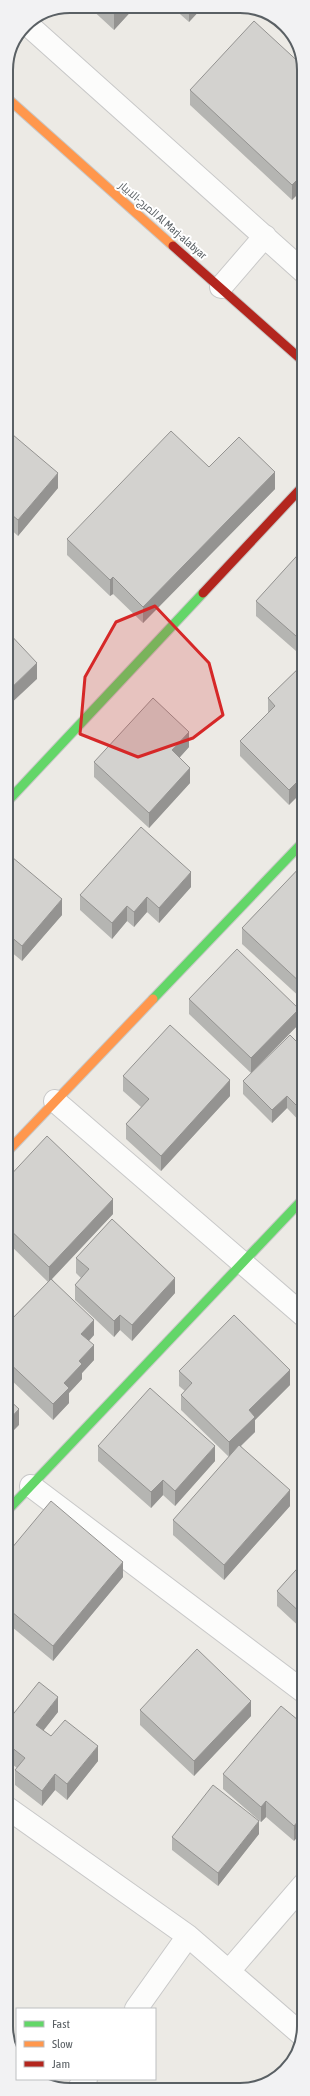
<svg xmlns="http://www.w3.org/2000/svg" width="310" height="2096" font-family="'Asap Condensed',Cairo,sans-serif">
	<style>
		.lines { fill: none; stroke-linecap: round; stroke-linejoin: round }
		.street-casing { stroke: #c8c8c8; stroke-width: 24 }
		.fast-casing { stroke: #c8c8c7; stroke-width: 11 }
		.slow-casing { stroke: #c8c8c7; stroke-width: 11 }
		.jam-casing { stroke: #c8c8c7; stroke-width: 11 }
		.street { stroke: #fcfcfb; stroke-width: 22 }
		.fast { stroke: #63d668; stroke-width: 9 }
		.slow { stroke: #ff974d; stroke-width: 9 }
		.jam { stroke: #b3261e; stroke-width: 9 }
		.wall { fill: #b5b5b2 }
		.shaded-wall { fill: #949391 }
		.building { fill: #d3d2cf; stroke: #949391 }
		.marked { fill: #d62828; fill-opacity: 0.2; stroke: #d62828; stroke-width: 3; stroke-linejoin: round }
		.labels { text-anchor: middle; stroke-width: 4; stroke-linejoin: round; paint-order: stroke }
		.street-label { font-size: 11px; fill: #5a6064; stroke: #fff }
		.rim { fill: none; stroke: #5a6064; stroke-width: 2 }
	</style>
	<rect width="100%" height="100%" fill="#eceae5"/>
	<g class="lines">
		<defs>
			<path id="street" d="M27 24 304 272
				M221 287 265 236
				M55 1101 304 1316
				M31 1486 304 1692
				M6 1807 188 1936 301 2034
				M229 1971 304 1884
				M136 2009 188 1936
				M79 2088 86 2079"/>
			<path id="fast" d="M6 803 203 593
				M153 999 304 841
				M6 1512 304 1198"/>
			<path id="slow" d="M6 97 173 246
				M6 1153 153 999"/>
			<path id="jam" d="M173 246 304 362
				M203 593 304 485"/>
		</defs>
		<use href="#street" class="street-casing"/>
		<use href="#fast" class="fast-casing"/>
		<use href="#slow" class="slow-casing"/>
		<use href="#jam" class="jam-casing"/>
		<use href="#street" class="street"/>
		<use href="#fast" class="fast"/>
		<use href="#slow" class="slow"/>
		<use href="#jam" class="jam"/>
	</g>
	<path class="wall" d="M88 6 135 7 114 30Z
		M172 7 202 8 189 22Z
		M258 9 288 27 283 33 258 12Z
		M304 67 292 200 190 105V90Z
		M6 429 58 488 18 536 6 525Z
		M209 467 275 489 143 623 113 594 110 596 67 555V539Z
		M304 548V658L256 616V601Z
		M304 663 289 805 240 756V741L268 713V698Z
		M189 747 179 758 190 783 149 828 94 777V762Z
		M6 852 62 915 22 961 10 951 6 956Z
		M304 863V1000H303L242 944V928Z
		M191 887 159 923 147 912 134 927 127 921 112 939 80 910V895Z
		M189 999 299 1024 251 1073 189 1014Z
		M304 1014V1030H303V1015Z
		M304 1049V1126L287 1108 272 1123 243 1094V1081Z
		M123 1076 230 1096 161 1171 126 1139V1124L141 1107 123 1091Z
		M6 1180 113 1214 52 1279 94 1335 89 1341 94 1360 82 1373V1379L69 1393V1403L53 1420 6 1375V1325L48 1282 6 1241Z
		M76 1258 175 1293 132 1341 120 1330 114 1337 75 1300V1285L81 1278 76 1273Z
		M179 1371 290 1385 255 1420V1432L241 1446 290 1506 224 1580 173 1535V1520L229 1457 181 1410V1395L185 1391 179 1386Z
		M98 1446 215 1461 175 1506 163 1495 151 1508 98 1461Z
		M6 1555 123 1577 53 1661 6 1622Z
		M304 1561V1631L277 1606V1591Z
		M140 1710 251 1716 194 1776 140 1725Z
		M58 1712 43 1730 51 1736 98 1761 67 1800 55 1790 42 1806 15 1785V1770L17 1768 6 1759V1723Z
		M304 1725 294 1841 266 1817 261 1822 223 1789V1774Z
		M259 1834 218 1886 172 1850V1837Z"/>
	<path class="shaded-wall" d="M121 7H135L114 30V14Z
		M195 7 202 8 189 22V14Z
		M283 25 288 27 283 33Z
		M304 173V188L292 200V185Z
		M275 472V489L143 623V607Z
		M58 473V488L18 536V520Z
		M113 577V594L110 596V580Z
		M37 663V679L6 708V693Z
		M189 732V747L172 766V750Z
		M190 768V783L149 828V813Z
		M304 775V790L289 805V790Z
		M191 872V887L159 923V908Z
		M147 897V912L134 927V912Z
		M62 899V915L22 961V946Z
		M127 906V921L112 939V923Z
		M10 936V951L6 956V941Z
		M304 984V1000H303V985Z
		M299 1009V1024L251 1073V1058Z
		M230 1080V1096L161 1171V1156Z
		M6 1095H7V1110L6 1111Z
		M287 1096V1108L272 1123V1110Z
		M113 1199V1214L49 1282V1267Z
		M175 1278V1293L132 1341V1325Z
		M120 1315V1330L114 1337V1321Z
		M94 1320V1335L81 1349V1334Z
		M94 1345V1360L82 1373V1379L69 1393V1403L53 1420V1404L64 1383 79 1361Z
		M290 1370V1385L255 1420V1432L229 1457V1442L249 1410Z
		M10 1388V1403L6 1407V1392Z
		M19 1409V1425L6 1438V1423Z
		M215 1446V1461L175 1506V1491Z
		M163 1480V1495L151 1508V1492Z
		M290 1490V1506L224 1580V1565Z
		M123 1562V1577L53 1661V1646Z
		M58 1697V1712L36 1740V1725Z
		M251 1701V1716L194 1776V1761Z
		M98 1746V1761L67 1800V1784Z
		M55 1774V1790L42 1806V1791Z
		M266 1801V1817L261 1822V1807Z
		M304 1814V1830L294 1841V1826Z
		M259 1821V1834L218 1886V1873Z"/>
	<path class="building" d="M105 6 121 7 114 14Z
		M181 7H195L189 14Z
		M254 21 304 67V173L292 185 190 90Z
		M6 429 58 473 18 520 6 510Z
		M171 431 209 467 239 437 275 472 143 607 113 577 110 580 67 539Z
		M304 548V643L256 601Z
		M6 630 37 663 6 693Z
		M304 663V775L289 790 240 741 275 706 268 698Z
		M153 698 189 732 172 750 190 768 149 813 94 762Z
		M141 827 191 872 159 908 147 897 134 912 127 906 112 923 80 895Z
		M6 852 62 899 22 946 10 936 6 941Z
		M304 863V984L303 985 242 928Z
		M237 949 299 1009 251 1058 189 999Z
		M170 1025 230 1080 161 1156 126 1124 149 1099 123 1076Z
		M290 1035 304 1049V1113L287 1096 272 1110 243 1081Z
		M47 1136 113 1199 49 1267 6 1226V1180Z
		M112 1219 175 1278 132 1325 120 1315 114 1321 75 1285 89 1269 76 1258Z
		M51 1279 94 1320 81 1334 94 1345 79 1361 82 1364 64 1383 69 1388 53 1404 6 1360V1325Z
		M234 1315 290 1370 249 1410 255 1417 229 1442 181 1395 192 1383 179 1371Z
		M6 1384 10 1388 6 1392Z
		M150 1388 215 1446 175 1491 163 1480 151 1492 98 1446Z
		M6 1397 19 1409 6 1423Z
		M239 1445 290 1490 224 1565 173 1520Z
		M51 1501 123 1562 53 1646 6 1607V1555Z
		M304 1561V1616L277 1591Z
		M197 1649 251 1701 194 1761 140 1710Z
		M39 1682 58 1697 36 1725 51 1736 65 1720 98 1746 67 1784 55 1774 42 1791 15 1770 25 1758 6 1743V1723Z
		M281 1706 304 1725V1814L294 1826 266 1801 261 1807 223 1774Z
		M213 1785 259 1821 218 1873 172 1837Z"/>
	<path class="marked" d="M155 606 209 663 223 715 193 738 138 757 80 734 85 677 116 622Z"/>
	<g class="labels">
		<g class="street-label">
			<text transform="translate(163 220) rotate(41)" y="4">المرج-الابيار Al Marj-alabyar</text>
		</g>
	</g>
	<path d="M0 0H310V2096H0ZM70 13H240A57 57 0 0 1 297 70V2026A57 57 0 0 1 240 2083H70A57 57 0 0 1 13 2026V70A57 57 0 0 1 70 13Z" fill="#f2f2f3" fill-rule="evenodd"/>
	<path class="rim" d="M70 13H240A57 57 0 0 1 297 70V2026A57 57 0 0 1 240 2083H70A57 57 0 0 1 13 2026V70A57 57 0 0 1 70 13Z"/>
	<rect x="16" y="2008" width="140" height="72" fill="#ffffff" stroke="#bdbfc1"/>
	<rect x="24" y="2021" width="20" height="6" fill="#63d668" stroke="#bdbfc1"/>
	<text x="52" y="2028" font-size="12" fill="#5a6064">Fast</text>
	<rect x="24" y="2041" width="20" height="6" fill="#ff974d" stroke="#bdbfc1"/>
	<text x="52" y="2048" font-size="12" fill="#5a6064">Slow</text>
	<rect x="24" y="2061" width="20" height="6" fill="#b3261e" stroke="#bdbfc1"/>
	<text x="52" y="2068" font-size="12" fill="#5a6064">Jam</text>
</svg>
